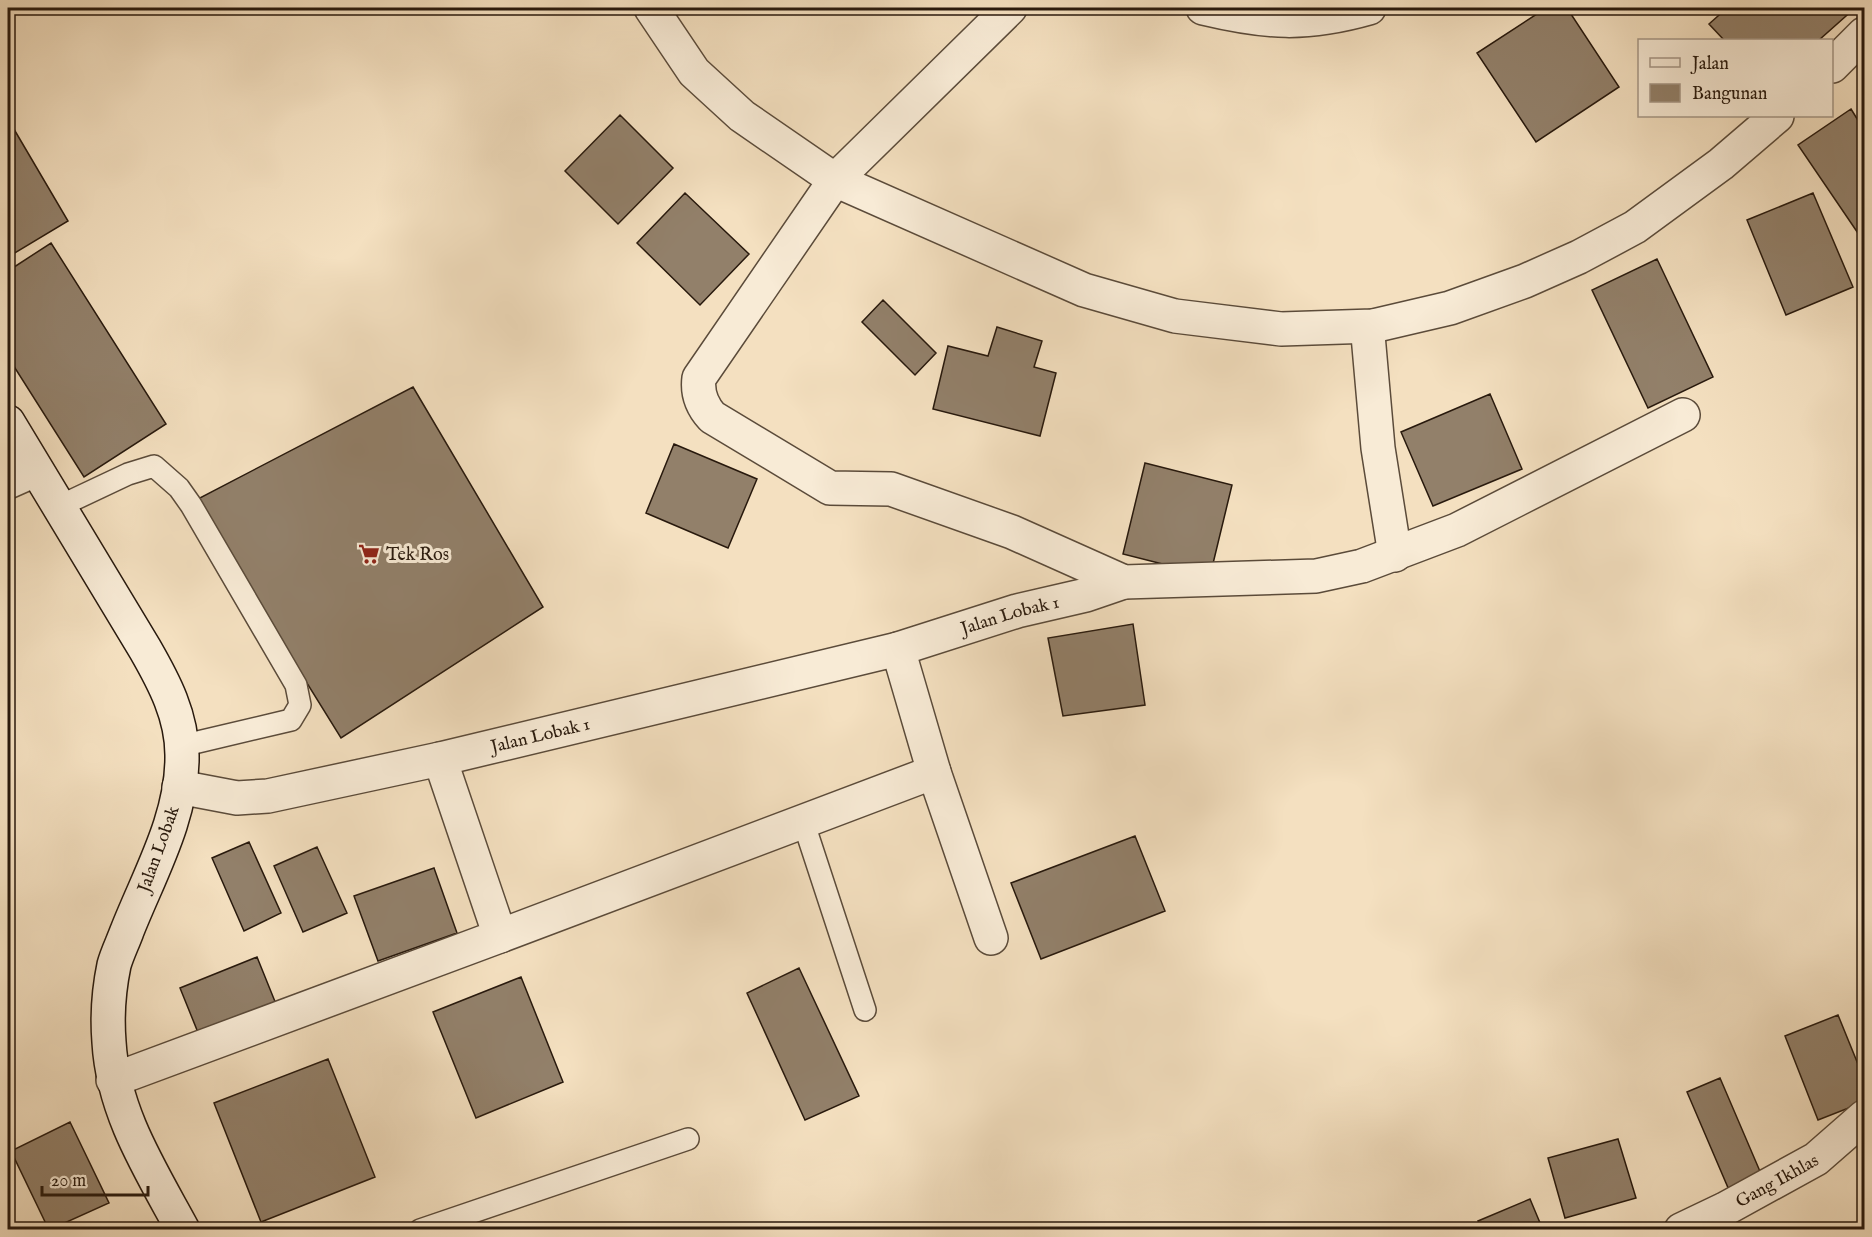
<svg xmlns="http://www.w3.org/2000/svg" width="1872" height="1237" font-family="'IM FELL English',serif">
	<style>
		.building { fill: #92806a; stroke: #28190d; stroke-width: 1.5 }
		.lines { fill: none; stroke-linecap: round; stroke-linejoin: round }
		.service-casing { stroke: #5b4b3a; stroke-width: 24 }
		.minor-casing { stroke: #5b4b3a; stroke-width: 36 }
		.secondary-casing { stroke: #28190d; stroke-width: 36 }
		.service { stroke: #f8ebd6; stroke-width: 21 }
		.minor { stroke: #f8ebd6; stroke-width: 33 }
		.secondary { stroke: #f8ebd6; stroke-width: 33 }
		.labels { text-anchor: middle; stroke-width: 6; stroke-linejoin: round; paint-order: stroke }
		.poi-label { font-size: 18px; fill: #28190d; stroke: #f8ebd6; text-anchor: start }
		.street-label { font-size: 18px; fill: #28190d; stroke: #f8ebd6 }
	</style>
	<rect width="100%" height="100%" fill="#f4e0c0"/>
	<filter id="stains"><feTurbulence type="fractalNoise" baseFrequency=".00333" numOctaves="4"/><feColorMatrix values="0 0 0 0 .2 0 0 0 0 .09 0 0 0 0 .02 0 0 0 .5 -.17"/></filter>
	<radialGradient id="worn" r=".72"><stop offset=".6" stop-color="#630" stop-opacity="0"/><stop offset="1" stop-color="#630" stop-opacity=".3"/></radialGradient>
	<path class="building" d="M1546 8H1567L1619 87 1536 142 1477 53Z
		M1727 8H1855L1819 40H1724L1709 24Z
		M1851 109 1864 130V242L1798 145Z
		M620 115 673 168 618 224 565 171Z
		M8 119 68 221 8 257Z
		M685 193 749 254 700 305 637 243Z
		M1813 193 1853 287 1786 315 1747 220Z
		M51 243 166 424 84 477 8 357V271Z
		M1657 259 1713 377 1648 408 1592 290Z
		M883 300 936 353 915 375 862 322Z
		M997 327 1042 341 1034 367 1056 373 1040 436 933 409 948 346 988 356Z
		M413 387 543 607 341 738 194 501Z
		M1490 394 1522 469 1433 506 1401 432Z
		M674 444 757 479 728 548 646 513Z
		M1145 463 1232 485 1210 576 1123 554Z
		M1133 624 1145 705 1063 716 1048 638Z
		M1135 836 1165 911 1041 959 1011 883Z
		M249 842 281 913 244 931 212 858Z
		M317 847 347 913 303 932 274 866Z
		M434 868 457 933 378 961 354 896Z
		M257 957 276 1004 199 1035 180 988Z
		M799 968 859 1096 805 1120 747 993Z
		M521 977 563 1082 476 1118 433 1012Z
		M1838 1015 1864 1079V1102L1818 1120 1785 1036Z
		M328 1059 375 1177 261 1222 214 1103Z
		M1720 1078 1765 1183 1732 1197 1687 1092Z
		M70 1122 109 1203 49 1230 11 1151Z
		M1618 1139 1636 1198 1565 1218 1548 1158Z
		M1530 1199 1543 1230H1482L1478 1221Z"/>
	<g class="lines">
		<defs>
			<path id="service" d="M58 507 128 474 154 466 179 488 191 505 296 685 300 705 291 720 181 746
				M803 821 865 1010
				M420 1230 688 1139"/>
			<g id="minor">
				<path d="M651 8 694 72 742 116 835 180 1084 290 1175 316 1281 329 1373 326 1450 308 1525 281 1579 257 1635 227 1721 164 1777 116"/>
				<path d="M1010 8 835 180 699 378C697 393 702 406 712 417L830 488 891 489 1012 532 1124 582 1316 576 1362 566 1457 530 1683 415"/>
				<path d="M1203 8C1266 23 1306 26 1369 8"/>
				<path d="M1832 66 1864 34"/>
				<path d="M1373 326 1368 335 1378 448 1395 555"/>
				<path d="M8 482 35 470"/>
				<path id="s1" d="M898 649 1017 611 1086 595 1124 582"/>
				<path id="s2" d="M179 787 237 798 268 796 440 759 898 649 934 772 991 938"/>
				<path d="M500 936 934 772"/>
				<path d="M113 1080 500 936 440 759"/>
				<path id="s3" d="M1681 1230 1725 1209 1816 1159 1864 1117"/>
			</g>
			<path id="secondary" d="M8 422 145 649C164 682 182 716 182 755 183 817 149 875 127 931 123 942 117 954 114 965 109 989 107 1017 109 1042 113 1112 150 1169 183 1230"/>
		</defs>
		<use href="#service" class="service-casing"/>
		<use href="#minor" class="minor-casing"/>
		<use href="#secondary" class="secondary-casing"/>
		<use href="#service" class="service"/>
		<use href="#minor" class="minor"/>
		<use href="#secondary" class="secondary"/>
	</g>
	<defs>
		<symbol id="supermarket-bare" viewBox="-9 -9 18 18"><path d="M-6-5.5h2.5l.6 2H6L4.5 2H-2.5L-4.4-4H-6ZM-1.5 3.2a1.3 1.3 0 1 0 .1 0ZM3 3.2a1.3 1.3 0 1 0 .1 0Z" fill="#8f2418" stroke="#f8ebd6" stroke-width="2.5" paint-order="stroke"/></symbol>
	</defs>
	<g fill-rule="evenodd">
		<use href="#supermarket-bare" x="354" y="539" width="30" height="30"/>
	</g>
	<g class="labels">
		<g class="poi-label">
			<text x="386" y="560">Tek Ros</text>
		</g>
		<g class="street-label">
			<text dy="6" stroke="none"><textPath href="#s1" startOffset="117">Jalan Lobak 1</textPath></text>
			<text dy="6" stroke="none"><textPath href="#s2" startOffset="369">Jalan Lobak 1</textPath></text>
			<text transform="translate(158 849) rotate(-70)" y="6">Jalan Lobak</text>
			<text dy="6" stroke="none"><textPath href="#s3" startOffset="108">Gang Ikhlas</textPath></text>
		</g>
	</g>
	<rect width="1872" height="1237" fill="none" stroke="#f4e0c0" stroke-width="30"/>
	<rect x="9" y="9" width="1854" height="1219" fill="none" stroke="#28190d" stroke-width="3"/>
	<rect x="15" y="15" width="1842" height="1207" fill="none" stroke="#28190d" stroke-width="1.5"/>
	<rect x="1638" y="39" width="195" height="78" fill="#f8ebd6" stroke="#a59786" stroke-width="1.5"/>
	<rect x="1650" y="58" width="30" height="9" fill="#f8ebd6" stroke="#a59786" stroke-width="1.5"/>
	<text x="1692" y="69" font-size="18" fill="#28190d">Jalan</text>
	<rect x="1650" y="84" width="30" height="18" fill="#92806a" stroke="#a59786" stroke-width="1.5"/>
	<text x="1692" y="99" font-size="18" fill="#28190d">Bangunan</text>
	<path d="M42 1186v9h106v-9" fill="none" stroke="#28190d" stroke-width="3"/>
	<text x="51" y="1186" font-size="18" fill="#28190d" stroke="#f8ebd6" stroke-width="4.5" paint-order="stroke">20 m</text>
	<rect width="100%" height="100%" filter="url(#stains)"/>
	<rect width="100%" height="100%" fill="url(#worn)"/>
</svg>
